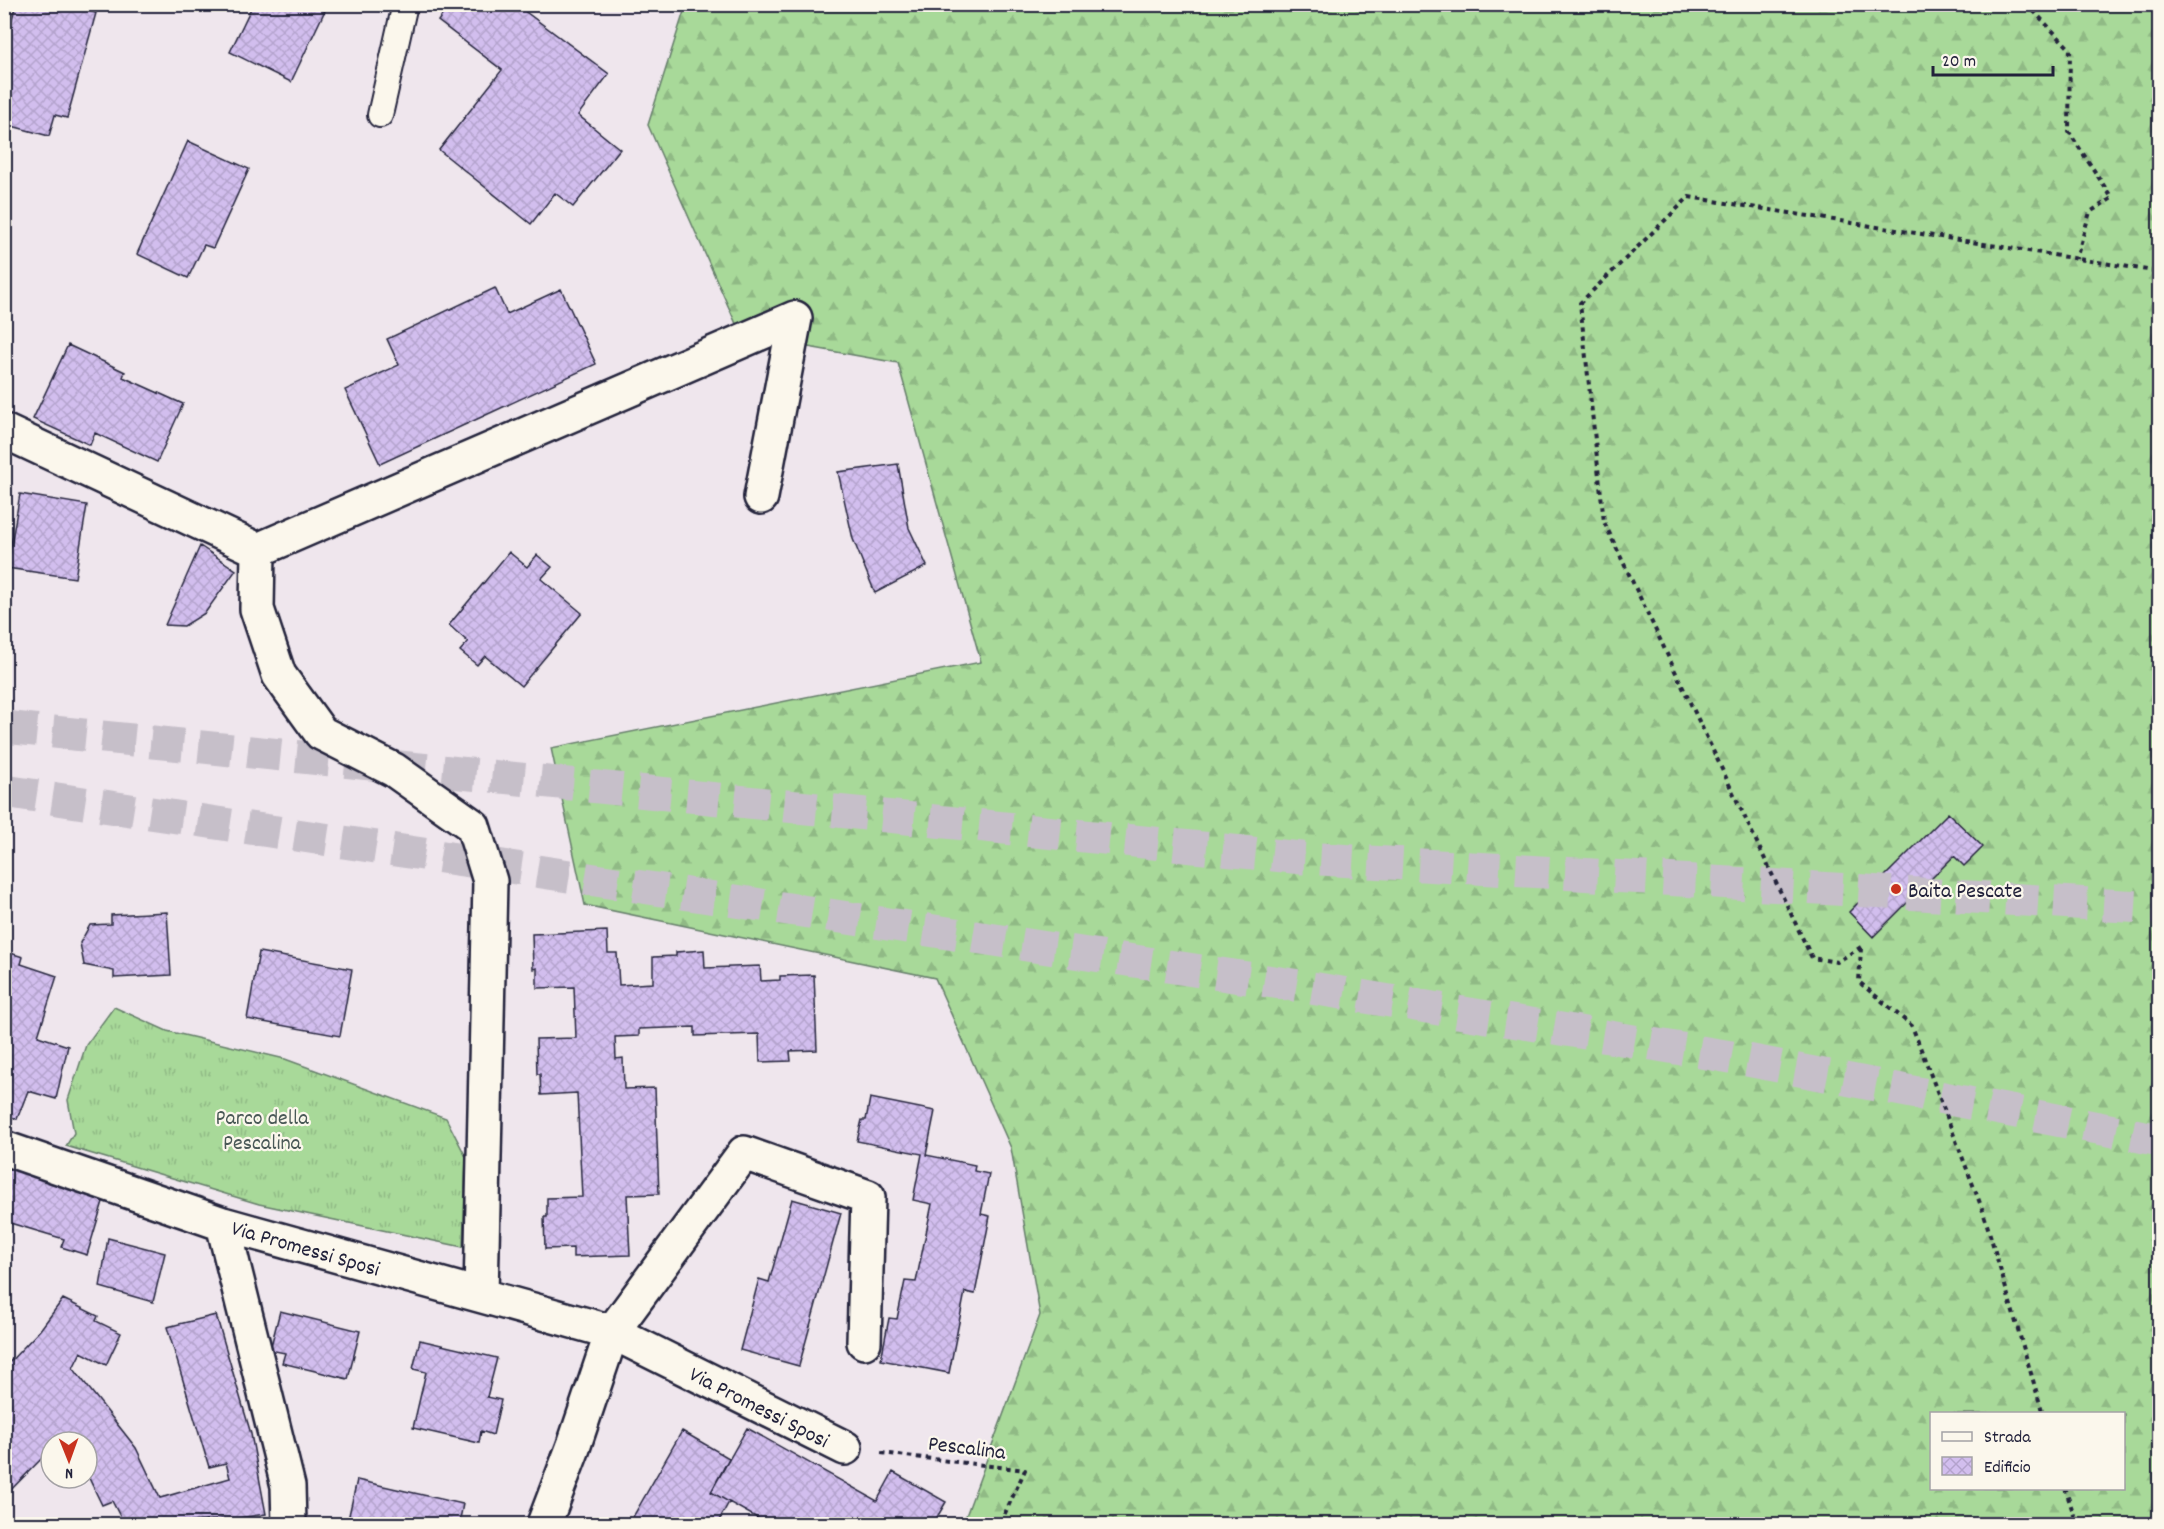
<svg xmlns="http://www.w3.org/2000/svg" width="2164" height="1529" font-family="Dekko,sans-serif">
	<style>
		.grass { fill: url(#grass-tufts); stroke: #657e6a; stroke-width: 1.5 }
		.forest { fill: url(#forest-firs); stroke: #657e6a; stroke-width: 1.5; fill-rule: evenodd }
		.building { fill: url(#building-cross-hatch); stroke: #22223b; stroke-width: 1.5 }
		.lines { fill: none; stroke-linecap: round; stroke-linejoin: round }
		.trunk-tunnel { stroke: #c6bfc9; stroke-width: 33; stroke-dasharray: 33 16; stroke-linecap: butt }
		.service-casing { stroke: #22223b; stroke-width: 28 }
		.minor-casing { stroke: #22223b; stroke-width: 38 }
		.path { stroke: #22223b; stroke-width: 4; stroke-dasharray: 4.5 4.5; stroke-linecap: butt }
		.service { stroke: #fbf7ec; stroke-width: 24 }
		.minor { stroke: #fbf7ec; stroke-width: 33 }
		.poi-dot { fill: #c8321e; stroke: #fbf7ec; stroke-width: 2 }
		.labels { text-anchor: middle; stroke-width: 4.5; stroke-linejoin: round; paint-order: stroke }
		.poi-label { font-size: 22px; fill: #22223b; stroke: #fbf7ec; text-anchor: start }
		.park-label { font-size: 22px; fill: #4a5957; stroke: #fbf7ec }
		.street-label { font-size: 22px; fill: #22223b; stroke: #fbf7ec }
	</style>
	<defs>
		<pattern id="grass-tufts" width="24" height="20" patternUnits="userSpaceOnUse" patternTransform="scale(1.5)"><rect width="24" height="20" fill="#a8d999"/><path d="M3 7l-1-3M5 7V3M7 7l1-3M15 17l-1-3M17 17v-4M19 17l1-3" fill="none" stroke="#90ba85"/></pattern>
		<pattern id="forest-firs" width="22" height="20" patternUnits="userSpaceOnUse" patternTransform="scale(1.5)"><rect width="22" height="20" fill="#a8d999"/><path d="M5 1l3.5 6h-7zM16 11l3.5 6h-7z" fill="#90ba85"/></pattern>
		<pattern id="building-cross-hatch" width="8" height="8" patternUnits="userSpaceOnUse" patternTransform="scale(1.5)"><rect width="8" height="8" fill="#d2beee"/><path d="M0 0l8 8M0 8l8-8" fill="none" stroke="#b4a3cd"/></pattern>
	</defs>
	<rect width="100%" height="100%" fill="#efe6ed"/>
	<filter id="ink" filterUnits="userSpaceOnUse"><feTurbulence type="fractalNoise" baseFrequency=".0167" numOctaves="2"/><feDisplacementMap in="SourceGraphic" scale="12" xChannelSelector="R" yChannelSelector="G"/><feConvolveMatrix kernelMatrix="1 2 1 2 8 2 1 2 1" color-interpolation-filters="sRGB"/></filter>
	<g filter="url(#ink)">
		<path class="grass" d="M114 1007 167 1031 285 1059 446 1118 466 1157 463 1247 259 1204 66 1146 74 1133 68 1100 86 1045Z"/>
		<path class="forest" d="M686 5H2159V1524H963L1040 1315 1011 1148 935 978 585 905 551 748 981 662 898 363 741 335 648 125ZM1932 1414H2124V1488H1932Z"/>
		<path class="building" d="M16 4H87L86 10 96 13 67 118 55 115 49 136 4 124V48Z
			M253 4H328L291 82 230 52Z
			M450 4H515L609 74 578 115 620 149 573 207 555 193 531 224 439 150 502 70 438 21Z
			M188 141 249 169 213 248 204 245 188 278 137 254Z
			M495 288 507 314 561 289 596 364 380 464 345 390 399 365 387 339Z
			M68 345 125 372 123 377 183 404 157 462 95 433 90 445 33 419Z
			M898 464 909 528 927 566 875 593 853 539 838 472Z
			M20 494 87 505 75 578 7 568Z
			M200 546 236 570 205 613 184 626 165 625Z
			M509 552 527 567 537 555 552 567 541 579 582 613 521 686 485 656 477 665 460 651 468 642 449 625Z
			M1948 813 1983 847 1964 866 1954 856 1873 937 1849 912Z
			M167 912 171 975 114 978V971L84 965 80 943 90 925 111 924V915Z
			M607 931 608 953H617L619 985 653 983V957L676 956V952L704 950 705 968 760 966 761 981 780 980V976L814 975 817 1050 790 1051 791 1061 760 1062 759 1034 695 1036V1027L639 1029V1036L615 1037 616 1059 623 1058 624 1089 655 1088 659 1194 627 1195 630 1255 573 1257V1248L545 1249 544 1217H547V1198L582 1197 577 1093 541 1095 540 1074H537L536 1039 576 1038 574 987 537 988V968L533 969 532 934Z
			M4 951 23 957 21 964 57 976 38 1036 68 1046 56 1099 28 1091 17 1119 4 1116Z
			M259 952 352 969 340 1036 247 1019Z
			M870 1098 935 1111 926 1155 975 1165 974 1171 989 1174 981 1214 990 1216 975 1294 965 1292 949 1373 881 1360 889 1318 897 1319 905 1281 916 1282 932 1204 913 1200 922 1154 857 1141 862 1120H866Z
			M4 1164 105 1195 87 1255 61 1247 64 1239 10 1223 4 1240Z
			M792 1199 841 1213 799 1366 740 1350 759 1279 769 1282Z
			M108 1238 165 1253 153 1302 100 1287Z
			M63 1299 98 1316 96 1321 121 1333 106 1365 81 1352 73 1368 136 1448 160 1498 230 1478 226 1463 209 1467 167 1327 216 1315 251 1434 266 1514 239 1518 165 1524H124L112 1501 102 1505 87 1474V1442H62L60 1439 58 1442H51V1449L4 1497V1368L40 1330Z
			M280 1311 360 1331 348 1379 282 1363 285 1353 270 1350Z
			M420 1340 497 1358 487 1397 501 1400 493 1435 481 1431 479 1443 413 1428 426 1372 413 1369Z
			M747 1428 877 1501 893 1472 946 1502 933 1524H768L711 1492Z
			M682 1431 729 1458 711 1492 729 1502 717 1524H629Z
			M357 1480 463 1504 459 1524H347Z"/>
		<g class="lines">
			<path class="trunk-tunnel" d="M4 727 1302 858 2160 908
				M4 791 1287 984 1737 1058 2160 1140"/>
			<defs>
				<path id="service" d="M380 115 405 4"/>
				<path id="minor" d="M4 431 258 550 795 318 761 497
					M258 550 257 609 279 675 321 733 394 770 473 826 490 881 481 1295
					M4 1148 223 1224 612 1332 573 1448 544 1524
					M223 1224 288 1486 289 1524
					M845 1448 612 1332 744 1153 868 1197 864 1342"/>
			</defs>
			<use href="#service" class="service-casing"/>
			<use href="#minor" class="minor-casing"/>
			<path class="path" d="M2027 4 2070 49 2069 132 2112 198 2090 212 2076 259
				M1861 947 1837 962 1812 958 1604 522 1580 303 1689 197 2160 272
				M1861 948 1859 982 1912 1026 1983 1211 2043 1414
				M881 1453 1025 1470 1000 1524
				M2065 1488 2077 1524"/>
			<use href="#service" class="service"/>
			<use href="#minor" class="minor"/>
		</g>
	</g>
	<circle class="poi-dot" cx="1896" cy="889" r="6"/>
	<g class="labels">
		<g class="poi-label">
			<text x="1908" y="897">Baita Pescate</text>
		</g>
		<g class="park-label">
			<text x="262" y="1124">Parco della<tspan x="262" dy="25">Pescalina</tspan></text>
		</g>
		<g class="street-label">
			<text transform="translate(306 1247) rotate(16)" y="8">Via Promessi Sposi</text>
			<text transform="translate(760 1406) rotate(27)" y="8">Via Promessi Sposi</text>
			<text transform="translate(967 1446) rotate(7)" y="8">Pescalina</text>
		</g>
	</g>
	<rect width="2164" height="1529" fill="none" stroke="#fbf7ec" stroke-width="24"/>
	<rect x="12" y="12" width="2140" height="1505" fill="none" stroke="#22223b" stroke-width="2" filter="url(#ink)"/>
	<rect x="1930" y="1412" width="195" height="78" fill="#fbf7ec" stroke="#a4a2a5" stroke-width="1.5"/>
	<rect x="1942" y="1432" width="30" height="9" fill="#fbf7ec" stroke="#a4a2a5" stroke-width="1.5"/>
	<text x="1984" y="1442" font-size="18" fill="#22223b">Strada</text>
	<rect x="1942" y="1457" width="30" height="18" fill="url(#building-cross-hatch)" stroke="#a4a2a5" stroke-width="1.5"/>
	<text x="1984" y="1472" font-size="18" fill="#22223b">Edificio</text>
	<g transform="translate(69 1460) rotate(179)"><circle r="28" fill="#fbf7ec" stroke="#a4a2a5" stroke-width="1.5"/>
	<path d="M0-4.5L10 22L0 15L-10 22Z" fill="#c8321e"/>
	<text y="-9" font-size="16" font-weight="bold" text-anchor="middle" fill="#22223b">N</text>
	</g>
	<path d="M1933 66v9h120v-9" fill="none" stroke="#22223b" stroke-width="3"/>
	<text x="1942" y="66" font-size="18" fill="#22223b" stroke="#fbf7ec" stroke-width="4.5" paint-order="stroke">20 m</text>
</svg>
